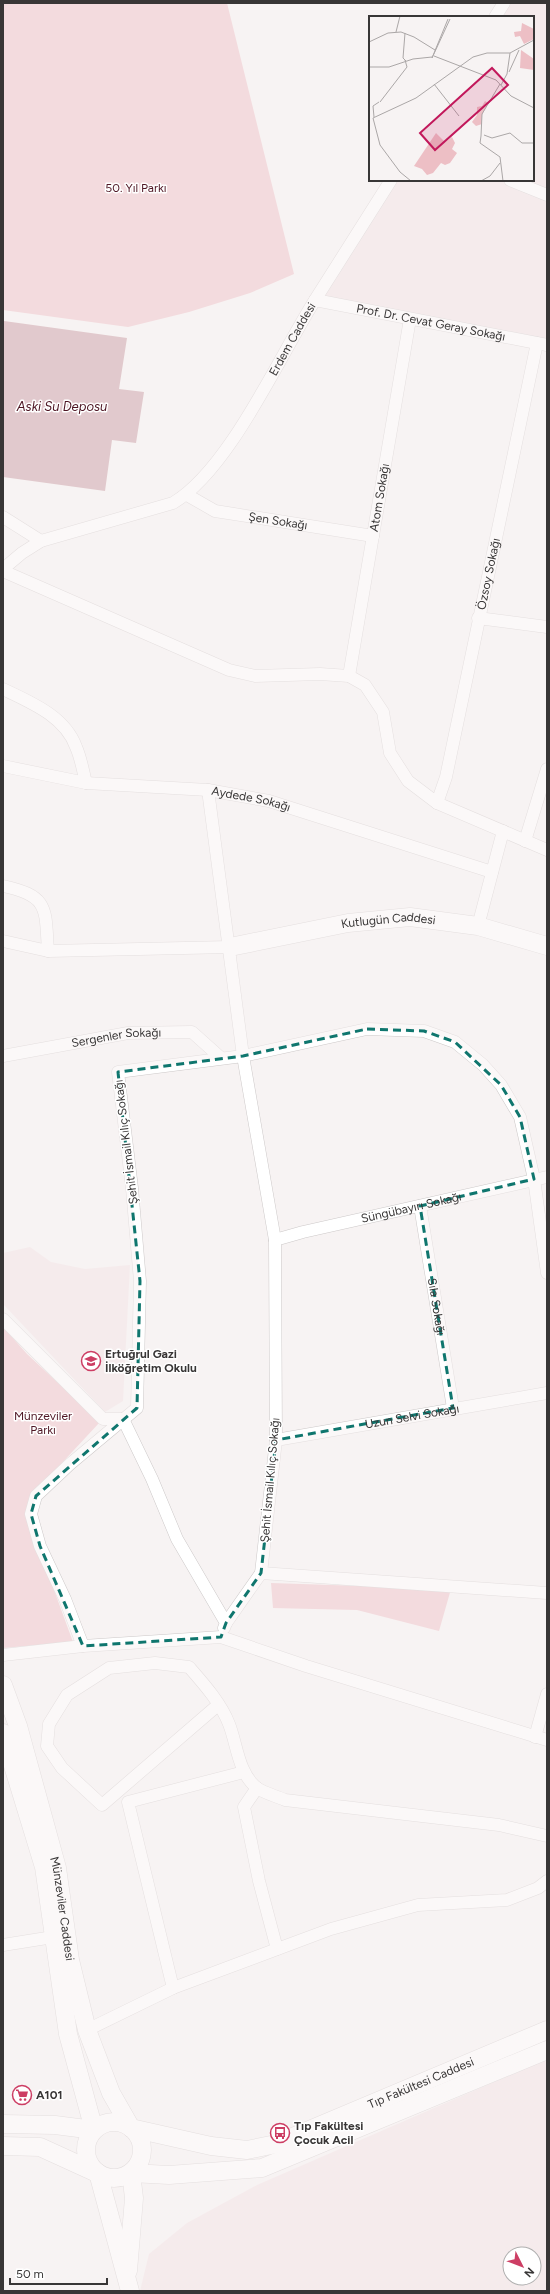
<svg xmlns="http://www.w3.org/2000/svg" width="550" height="2294" font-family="Figtree,sans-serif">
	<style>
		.built { fill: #f1e3e5; fill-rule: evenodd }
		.green { fill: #edbfc5 }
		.water { fill: #c5989f }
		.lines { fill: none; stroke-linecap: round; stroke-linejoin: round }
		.street-casing { stroke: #cdc9c9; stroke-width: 13 }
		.secondary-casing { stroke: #cdc9c9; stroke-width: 19 }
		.street { stroke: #fff; stroke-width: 12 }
		.secondary { stroke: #fff; stroke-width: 18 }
		.marked { fill: none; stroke: #0f766e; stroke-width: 3; stroke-dasharray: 8 5; stroke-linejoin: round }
		.labels { text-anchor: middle; stroke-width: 3; stroke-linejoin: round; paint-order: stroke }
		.park-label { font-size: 12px; fill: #4f1725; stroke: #fff }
		.street-label { font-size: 12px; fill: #383636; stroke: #fff }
		.poi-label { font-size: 12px; font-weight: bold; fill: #383636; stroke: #fff; text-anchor: start }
		.water-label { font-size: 13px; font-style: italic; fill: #4c1422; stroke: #fff }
		.inset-road { fill: none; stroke: #aba7a7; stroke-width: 1 }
		.view { fill: #c2185b; fill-opacity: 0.15; stroke: #c2185b; stroke-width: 2 }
		.inset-edge { fill: none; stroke: #383636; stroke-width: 2 }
	</style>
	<rect width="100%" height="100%" fill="#f7f3f3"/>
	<path class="built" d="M504 3H547V345L315 300 391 180H533V17H495Z
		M30 1247 51 1262 85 1269 130 1265 123 1401 105 1412 3 1304V1253Z
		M547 2059V2291H140L149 2254 187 2223 257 2185ZM510 2254H534V2278H510Z"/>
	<path class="green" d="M3 3H227L294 274 250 293 189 312 128 327 3 310Z
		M3 1327 27 1354 100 1422 33 1494 28 1519 73 1642 3 1648Z
		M271 1583 451 1589 439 1631 357 1610 273 1608Z"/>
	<path class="water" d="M4 321 127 338 119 389 144 392 136 443 112 440 105 491 3 477Z"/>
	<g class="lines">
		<defs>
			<g id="street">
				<path d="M495 17 504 3"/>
				<path d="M510 180 547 195"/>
				<path id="s1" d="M315 300 547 345"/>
				<path id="s2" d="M187 495 215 511 373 536"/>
				<path d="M3 517 41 541"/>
				<path id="s3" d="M3 569 22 553 41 541 173 503C229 470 279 357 315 300 340 260 366 220 391 180"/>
				<path d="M3 571 229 670 255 676 320 674 349 676 365 685 383 712 390 753 408 781 437 803 547 850"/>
				<path d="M478 618 547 627"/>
				<path id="s4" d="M349 676 410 319"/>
				<path d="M3 689C30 702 65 716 76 747 81 758 83 771 86 783"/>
				<path id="s5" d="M3 766 86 783 208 790 269 801 492 872"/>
				<path d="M208 790 243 1056 367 1029 424 1031 455 1042 483 1065 501 1085 520 1117 534 1179 547 1273"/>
				<path id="s6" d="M437 803 446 777 537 343"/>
				<path d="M525 841 547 769"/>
				<path d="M3 886C50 896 45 909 48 951"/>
				<path d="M478 926 503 831"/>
				<path d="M3 941 48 951 230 947"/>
				<path id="s7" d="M3 1056 128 1033 192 1032 221 1058"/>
				<path id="s8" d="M420 1206 453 1408"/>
				<path id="s9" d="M275 1240 303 1232 547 1177"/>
				<path d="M3 1319 103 1419H123L152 1479 177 1539 226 1623 224 1628"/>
				<path id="s10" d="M276 1440 547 1393"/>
				<path d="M261 1573 547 1593"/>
				<path d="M83 1646 65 1599 40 1546 31 1514 36 1496 70 1464 137 1408 140 1281 132 1188 118 1072 243 1056 275 1240 276 1440 261 1573 226 1623"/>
				<path d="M3 1655 83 1646 221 1637 306 1666 547 1740"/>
				<path d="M218 1705 102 1805 62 1768 47 1746 49 1724 67 1695 109 1668 155 1663 189 1667C203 1683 221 1703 229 1724 237 1744 238 1773 257 1788 264 1793 276 1796 285 1800L499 1825 547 1836"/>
				<path d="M535 1737 547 1694"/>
				<path d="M257 1788 244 1807 259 1881 277 1949"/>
				<path d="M3 1945 53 1937"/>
				<path d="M173 1988 128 1802 244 1772"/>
				<path d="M87 2030 173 1988 331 1929 418 1905 507 1900 538 1888 547 1881"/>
			</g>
			<g id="secondary">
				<path id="s11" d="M230 947 348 923 410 917 478 926 547 946"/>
				<path id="s12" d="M3 1685 18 1726 57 1868 70 1960 87 2030 111 2093 131 2128"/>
				<path d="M3 1733 44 1867 68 2034 94 2130"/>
				<circle cx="114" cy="2150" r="28"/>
				<path d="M3 2124 55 2125 94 2130"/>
				<path id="s13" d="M131 2128 211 2146 247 2150 276 2144 547 2030"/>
				<path d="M3 2146 40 2147 97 2173"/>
				<path d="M98 2173 130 2291"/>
				<path d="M131 2173 169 2175 262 2168 547 2050"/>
				<path d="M128 2271 134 2198 131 2173"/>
			</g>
		</defs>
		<use href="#street" class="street-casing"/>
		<use href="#secondary" class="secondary-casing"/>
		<use href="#street" class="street"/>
		<use href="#secondary" class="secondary"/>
	</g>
	<path d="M0 0H550V2294H0ZM367 1029 424 1031 455 1042 501 1085 520 1117 534 1179 420 1206 453 1408 276 1440 261 1573 226 1623 221 1637 83 1646 40 1546 31 1514 36 1496 137 1408 140 1281 118 1072 243 1056Z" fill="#f7f3f3" fill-opacity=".55" fill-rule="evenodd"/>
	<path class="marked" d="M367 1029 424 1031 455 1042 501 1085 520 1117 534 1179 420 1206 453 1408 276 1440 261 1573 226 1623 221 1637 83 1646 40 1546 31 1514 36 1496 137 1408 140 1281 118 1072 243 1056Z"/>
	<defs>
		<symbol id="school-ring" viewBox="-11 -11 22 22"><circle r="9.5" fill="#fff" stroke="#cd3e64" stroke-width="1.5"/><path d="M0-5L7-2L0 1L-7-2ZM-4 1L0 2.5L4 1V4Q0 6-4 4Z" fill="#cd3e64"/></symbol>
		<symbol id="supermarket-ring" viewBox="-11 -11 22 22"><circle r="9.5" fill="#fff" stroke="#cd3e64" stroke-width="1.5"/><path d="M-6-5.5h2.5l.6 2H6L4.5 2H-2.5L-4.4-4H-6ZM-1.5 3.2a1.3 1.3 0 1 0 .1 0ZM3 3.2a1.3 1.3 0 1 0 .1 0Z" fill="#cd3e64"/></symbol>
		<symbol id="bus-ring" viewBox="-11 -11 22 22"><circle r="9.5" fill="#fff" stroke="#cd3e64" stroke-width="1.5"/><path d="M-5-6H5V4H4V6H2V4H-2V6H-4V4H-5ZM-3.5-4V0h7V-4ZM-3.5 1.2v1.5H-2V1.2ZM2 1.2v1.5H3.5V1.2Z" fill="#cd3e64"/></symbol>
	</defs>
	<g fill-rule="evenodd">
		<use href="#school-ring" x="80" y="1350" width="22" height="22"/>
		<use href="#supermarket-ring" x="11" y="2084" width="22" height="22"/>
		<use href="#bus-ring" x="269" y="2122" width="22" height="22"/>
	</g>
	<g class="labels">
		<g class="park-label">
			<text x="136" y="192">50. Yıl Parkı</text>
			<text x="43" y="1420">Münzeviler<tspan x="43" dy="14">Parkı</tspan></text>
		</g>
		<g class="street-label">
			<text dy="4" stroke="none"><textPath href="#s1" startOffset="118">Prof. Dr. Cevat Geray Sokağı</textPath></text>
			<text dy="4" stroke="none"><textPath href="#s3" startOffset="389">Erdem Caddesi</textPath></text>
			<text dy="4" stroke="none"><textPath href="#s4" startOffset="181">Atom Sokağı</textPath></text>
			<text dy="4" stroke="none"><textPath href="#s2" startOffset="96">Şen Sokağı</textPath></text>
			<text dy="4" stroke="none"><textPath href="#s6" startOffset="235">Özsoy Sokağı</textPath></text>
			<text dy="4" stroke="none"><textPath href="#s5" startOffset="251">Aydede Sokağı</textPath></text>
			<text dy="4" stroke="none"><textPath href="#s11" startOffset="161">Kutlugün Caddesi</textPath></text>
			<text dy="4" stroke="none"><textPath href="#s7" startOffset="115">Sergenler Sokağı</textPath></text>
			<text transform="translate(126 1142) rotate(-97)" y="4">Şehit İsmail Kılıç Sokağı</text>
			<text dy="4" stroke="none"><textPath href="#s9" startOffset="140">Süngübayırı Sokağı</textPath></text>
			<text dy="4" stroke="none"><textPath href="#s8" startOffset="102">Sıla Sokağı</textPath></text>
			<text dy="4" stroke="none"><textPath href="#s10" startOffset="138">Uzun Selvi Sokağı</textPath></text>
			<text transform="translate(270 1480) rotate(-85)" y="4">Şehit İsmail Kılıç Sokağı</text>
			<text dy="4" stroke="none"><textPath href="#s12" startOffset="232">Münzeviler Caddesi</textPath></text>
			<text dy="4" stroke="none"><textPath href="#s13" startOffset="305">Tıp Fakültesi Caddesi</textPath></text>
		</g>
		<g class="poi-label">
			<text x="105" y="1358">Ertuğrul Gazi<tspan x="105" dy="14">İlköğretim Okulu</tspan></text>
			<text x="36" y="2099">A101</text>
			<text x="294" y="2130">Tıp Fakültesi<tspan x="294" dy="14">Çocuk Acil</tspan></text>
		</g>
		<g class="water-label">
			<text x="62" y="411">Aski Su Deposu</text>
		</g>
	</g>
	<g transform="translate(369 16)">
		<rect width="165" height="165" fill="#f7f3f3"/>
		<path d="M153 7 165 13V23L155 28 151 20 146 21 145 16 152 15ZM152 34 165 43V54L151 52ZM116 85 119 87 113 99V108L107 110 103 106 108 99V91L113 90ZM67 117 76 126 83 121 86 127 83 133 88 137 81 147 76 149 72 147 64 157 58 159 53 153 45 150Z" fill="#edbfc5"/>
		<path class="inset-road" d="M79 3 63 42 81 3M27 16 31 0M36 17 34 42 37 45M0 26 19 17 32 16 45 21 66 34M65 40 127 64 142 80 165 92M0 51H20L44 43 63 41M140 56 150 34M65 68 90 100M132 69 138 58 141 37M11 86 38 51 36 44M5 101 4 90 10 86M4 102 47 82 104 41 118 37H141L165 24M4 102 11 129 31 156 42 165M115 119 123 122 141 117 153 127H165M112 120 111 127 131 141 134 165M112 120 113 98 131 68M112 165 121 160 131 147"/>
		<path class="view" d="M123 52 139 69 66 134 51 117Z"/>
		<rect width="165" height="165" class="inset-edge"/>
	</g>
	<rect width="550" height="2294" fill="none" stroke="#383636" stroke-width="8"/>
	<g transform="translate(522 2266) rotate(132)"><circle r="19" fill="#ffffff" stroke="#afafaf"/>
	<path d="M0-3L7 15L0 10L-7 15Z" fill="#cd3e64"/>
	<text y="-6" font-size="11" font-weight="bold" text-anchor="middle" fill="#383636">N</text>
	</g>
	<path d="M10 2278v6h97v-6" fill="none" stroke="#383636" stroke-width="2"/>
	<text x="16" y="2278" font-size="12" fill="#383636" stroke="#ffffff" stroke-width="3" paint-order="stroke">50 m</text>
</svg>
